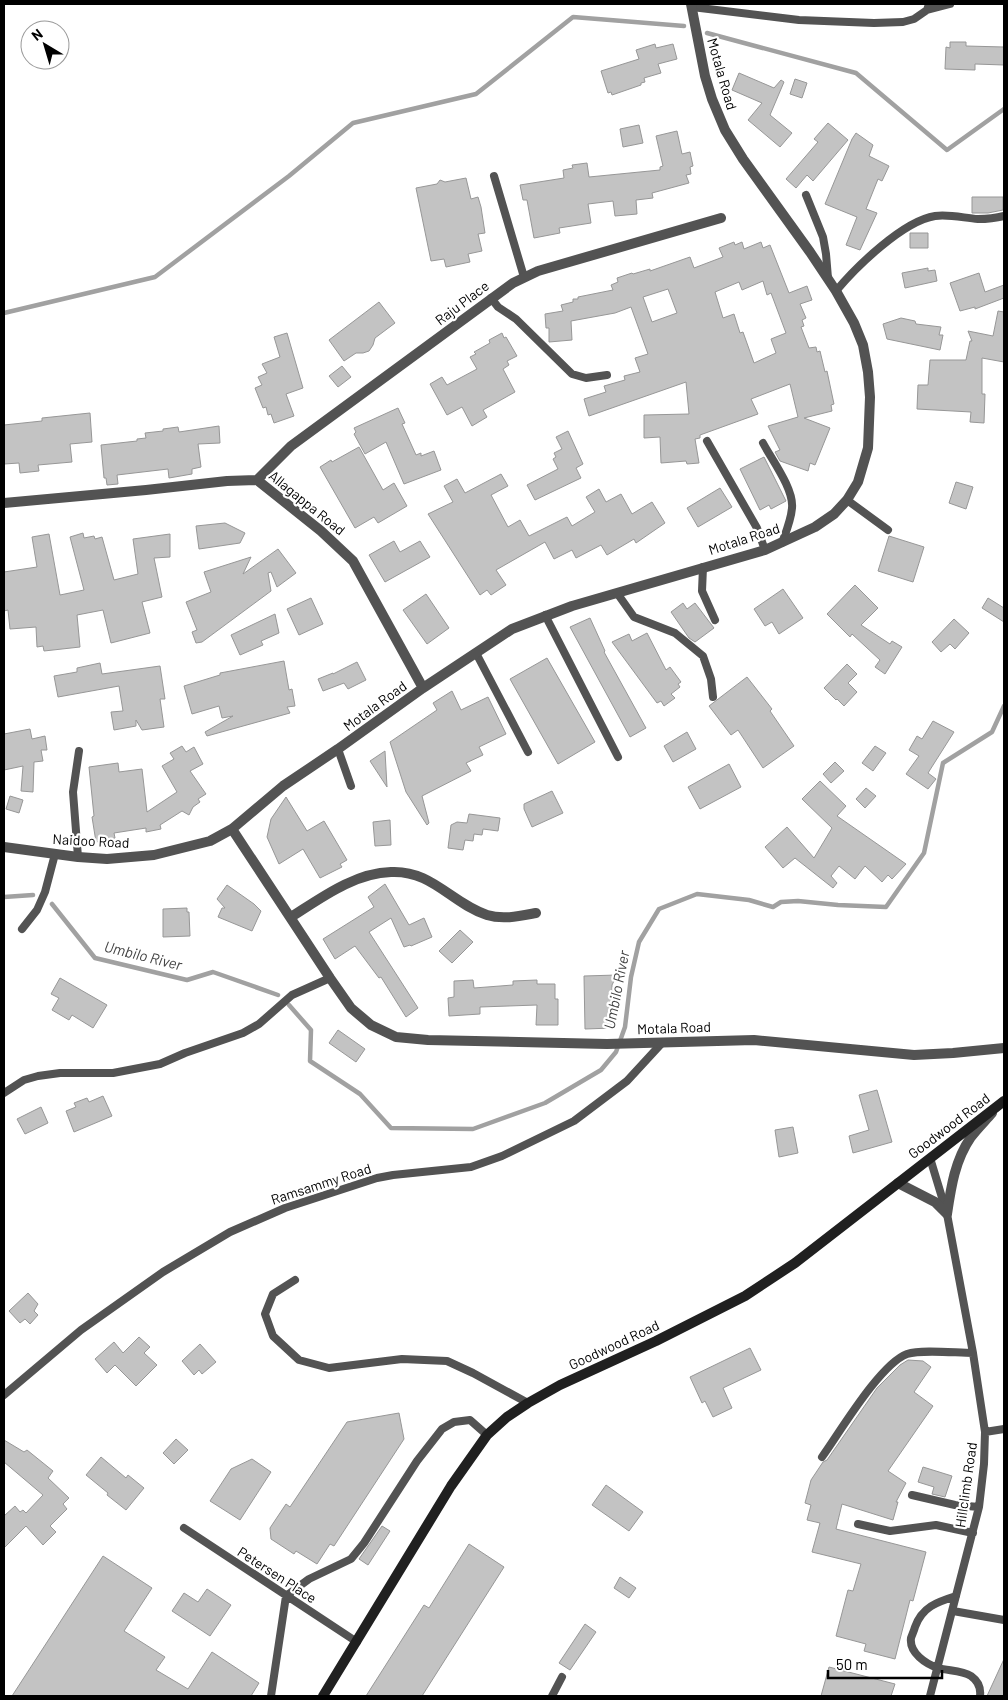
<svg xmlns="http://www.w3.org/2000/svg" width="1008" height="1700" font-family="Barlow,sans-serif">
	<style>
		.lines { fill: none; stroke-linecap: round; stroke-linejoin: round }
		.stream { stroke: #a1a1a1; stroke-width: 4.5 }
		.building { fill: #c3c3c3; stroke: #979797; fill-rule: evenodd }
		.lane { stroke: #535353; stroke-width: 8 }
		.street { stroke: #535353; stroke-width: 10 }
		.secondary { stroke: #202020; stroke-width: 10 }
		.labels { text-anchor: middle; stroke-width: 4.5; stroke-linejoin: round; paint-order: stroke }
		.street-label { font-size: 14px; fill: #000; stroke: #fff }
		.water-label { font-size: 15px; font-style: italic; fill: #424242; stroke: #fff }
	</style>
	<rect width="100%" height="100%" fill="#fff"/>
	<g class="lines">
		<path class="stream" d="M707 33 856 73 947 150 1004 109
			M4 313 155 277 289 176 353 123 476 94 573 17 684 26
			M4 897 33 895
			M52 904 95 958 187 980 213 972 278 995
			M289 1005 311 1030 310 1061 360 1094 391 1128 473 1129 545 1103 601 1070 616 1052 625 1027 631 977 639 942 659 909 697 894 749 900 773 907 781 902 798 901 838 905 886 907 924 853 943 763 992 732 1004 706"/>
	</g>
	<path class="building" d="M950 42H966V46L1004 47V65L975 64V70L945 69 946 47 950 48Z
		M655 44 656 48 673 44 677 59 658 64 661 73 644 78 645 82 641 83V85L612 95 611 92 608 93 601 71 639 59 636 50Z
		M739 73 774 88 781 80 784 82 770 115 792 133 780 147 748 120 762 103 732 90Z
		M795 79 807 83 802 98 790 94Z
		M828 123 848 140 813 181 807 175 796 188 786 179 818 142 814 139Z
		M639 125 643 143 623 147 620 129Z
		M677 131 682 154 690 152 693 166 690 167 691 174 686 175 689 183 652 193 653 198 636 200 637 214 615 216 613 201 588 204 591 223 559 228 560 233 534 238 527 200H523L520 185 564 178 563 170 573 168 572 165 587 163 589 177 660 170V167L663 166 656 136Z
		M856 133 873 145 869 156 889 166 882 181 878 179 866 209 877 213 860 250 846 245 857 217 825 204 852 139Z
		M466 178 471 199 478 197 481 207 485 233 478 234 482 251 468 254 470 262 446 267 444 259 431 261 416 188 437 184 440 180 445 182Z
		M972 197H1003V210L988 213H972Z
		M910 233H928V248H910Z
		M734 242 735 245 742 242 744 249 761 242 763 248 770 245 789 293 807 286 812 300 800 304 806 318 802 320 804 326 801 327 809 348 816 347 817 352 820 351 825 372 827 371 834 404 831 405 832 411 804 418 830 428 815 465 810 463 808 471 780 461 775 452 780 450 768 426 798 417 790 384 751 399 758 414 700 435V438L695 439 699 463 687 464 686 461 661 463 660 437 644 438V415L689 414 686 382 589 416 584 399 606 392 604 386 625 380 624 376 640 372 635 358 648 354 631 307 615 313 571 321 572 340 549 342V328H546L545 314 563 311 561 305 573 302V299H578V297L613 290 611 285 618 282 617 278 632 273 633 274 650 269V271L690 257 694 268 723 257 719 248ZM763 281 767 295 771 293 786 333 771 339 776 353 754 363 743 332 740 333 734 314 723 318 715 292 739 282 742 290ZM668 289 677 313 652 322 643 297Z
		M928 268V271L935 270 937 281 905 288 902 273Z
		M979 273 985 292 1004 285V298L975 309V307L960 311 950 283Z
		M379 302 395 323 375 338 373 345 369 351 363 353H356L344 361 329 340Z
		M998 311 1004 312V362L982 358V394H985L984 423 970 422 971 412 917 409 918 385H928L930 360H966L970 341H972L968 331 993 336Z
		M901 318 915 321 916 324 941 327 939 335H943L940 350 887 339 883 324Z
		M287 333 303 388 286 394 294 416 274 423 271 414 268 415 266 407 263 408 255 388 262 385 258 377 267 373 262 364 280 357 274 337Z
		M502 333 504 338 506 337 517 356 507 361 509 365 503 369 515 392 483 410 487 417 472 426 462 407 447 415 430 384 442 377 447 385 477 369 470 357 476 354 474 352 490 343 489 340Z
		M342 366 351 377 338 387 329 376Z
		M398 408 405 423 402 424 416 455 421 453V456L434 451 441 470 404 484 386 442 365 454 354 434 356 432 354 428Z
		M90 413 92 442 70 444 72 462 38 465 39 471 20 473 19 463 4 464V425L42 421V418Z
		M219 426 220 443 198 444 201 467 192 469V474L169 478 168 469 117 475 118 484 107 485 106 478H104L101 445 137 441V439L146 438 145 433 163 431V429L178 427 179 432Z
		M568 431 583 464 576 468 581 478 535 500 527 485 558 469 553 459 556 457 554 453 562 449 556 437Z
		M359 447 383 490 394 483 407 506 378 523 374 517 355 528 320 467 331 460 332 462Z
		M764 457 786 501 771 509 769 505 760 510 740 469Z
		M501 474 508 486 491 495 508 527 520 520 529 536 567 517 572 526 595 512 586 497 599 489 606 502 621 494 632 514 652 502 665 523 636 543 634 539 607 555 601 545 576 558 572 550 554 559 545 542 496 570 506 585 491 595 487 590 480 595 428 514 453 502 444 486 457 479 465 493Z
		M956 482 973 487 966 509 949 503Z
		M720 488 732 507 698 527 687 508Z
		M225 523 245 533 240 543 199 549 196 526Z
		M83 533 84 538 94 536 95 539 102 537 114 580 138 574 133 539 170 534V557L154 558 162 597 142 602 150 633 111 643 103 610 77 615 80 647 44 651 43 646 37 647 36 627 10 629 8 610 4 611V572L37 567 32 537 49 534 60 595 84 590 70 537Z
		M889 536 924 547 913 582 878 571Z
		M394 541 400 552 420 541 430 557 385 582 369 555Z
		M278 549 296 573 277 587 271 572 268 573 271 591 202 642 196 643 192 632 197 630 186 602 211 592 204 572 251 557 243 574Z
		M855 585 878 608 861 625 890 644 892 641 902 647 885 674 875 667 880 660 852 634 850 637 827 614Z
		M783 589 803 618 779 634 772 622 765 626 754 609Z
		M426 594 449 628 427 644 403 610Z
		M311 598 323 624 299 635 287 609Z
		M988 598 1004 608V622L982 608Z
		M683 603 687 609 695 603 714 628 695 642 689 638 671 612Z
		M275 614 279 633 261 641 263 645 240 655 231 635Z
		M590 618 605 651 604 652 646 728 630 737 570 627Z
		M954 619 969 633 955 649 950 644 941 652 932 642Z
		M647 633 666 670 670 667 681 682 678 684 680 687 671 694 675 698 664 706 661 701 657 703 612 642 629 634 632 641Z
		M547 658 595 742 558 764 510 679Z
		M284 661 289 690 292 689 295 706 287 707 290 713 207 736 205 732 233 716 222 718 219 706 192 714 184 686 220 675V673Z
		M357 662 366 680 348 689 344 683 323 691 318 679 333 673V674Z
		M100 663 102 674 160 666 165 699H160L164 727 142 730 136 720V726L114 730 111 712 123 711 119 686 58 697 54 676 77 672V668Z
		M847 664 857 674 848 683 857 692 844 706 837 699 836 700 824 688Z
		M747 677 772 709 770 711 794 746 763 768 738 730 731 735 709 706Z
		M452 691 461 710 488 697 506 734 479 747 483 755 466 763 471 771 422 796 429 823 427 825 406 792 390 742 437 710 433 703Z
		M933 721 954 732 928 773 936 779 928 789 906 774 919 756 909 750 917 736 922 739Z
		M30 729 32 739 45 736 47 750H41L43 761 34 762 33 792 21 791 23 766 4 770V734Z
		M687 732 696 749 673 762 664 746Z
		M182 746 186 752 194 747 203 764 190 771 206 794 198 799 200 802 193 807 189 815 182 811 160 825 161 829 146 832V828L114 833 115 838 96 842 92 817 94 816 89 767 118 763 119 772 142 769 147 812 177 792 162 766 174 759 170 753Z
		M875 746 886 753 873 771 862 763Z
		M385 751 387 787 370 761Z
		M835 762 844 771 831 783 823 774Z
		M729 764 741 787 700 809 688 787Z
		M820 781 846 806 837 816 906 864 892 879 888 875 882 882 865 866 855 879 839 866 831 876 837 883 833 888 795 858 783 868 765 847 787 827 814 858 832 828 802 799Z
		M866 788 876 796 865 808 856 799Z
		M552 791 563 813 532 827 524 809V804Z
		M10 796 23 800 19 813 6 809Z
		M286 797 307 831 324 821 347 860 340 864 342 867 320 878 303 849 279 864 267 837 271 819Z
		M469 814 500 818 498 831 483 829 482 835 474 834 473 841 465 840 463 850 448 848 451 825 457 822 467 823Z
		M390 820 391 845 375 846 373 822Z
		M385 884 409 925 424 918 432 937 411 946 410 945 404 947 391 918 369 932 418 1008 406 1017 381 977 379 978 355 946 335 959 323 939 374 907 368 897Z
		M227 885 254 904 261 911 252 931 218 917 222 908H225L217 899Z
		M187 908V912H189L190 936 163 937V909Z
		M460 930 473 942 452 963 439 951Z
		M617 975 612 985 613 1028 585 1029 584 976Z
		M60 978 107 1005 93 1028 72 1015 69 1020 52 1010 59 998 51 994Z
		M473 980 474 988 513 985V981L537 980V984H555V999H558V1025H536L537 1005 480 1007V1014L449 1016 448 998 454 997V981Z
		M338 1030 365 1049 356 1062 329 1043Z
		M877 1090 892 1142 853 1153 849 1136 869 1130 859 1095Z
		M103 1096 112 1116 74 1132 66 1111 76 1107 74 1103 87 1098 89 1102Z
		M41 1107 48 1123 25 1134 17 1119Z
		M793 1127 798 1153 779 1157 775 1130Z
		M28 1293 38 1304 34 1311 38 1315 30 1324 25 1319 20 1323 9 1311Z
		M139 1337 150 1347 144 1353 157 1365 136 1386 115 1365 107 1373 95 1359 114 1342 123 1353Z
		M200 1344 216 1362 202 1374 199 1370 194 1375 182 1361Z
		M750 1348 761 1370 723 1388 732 1408 713 1417 705 1401 702 1403 690 1377Z
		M908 1360 923 1361 931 1367 914 1392 933 1406 888 1471 906 1483 896 1502H898L893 1520 842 1504 836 1529 926 1552 913 1601 910 1600 895 1659 864 1651 866 1644 836 1636 848 1590 853 1591 861 1564 812 1552 820 1523 807 1520 811 1505 805 1503 811 1480 823 1462 827 1460 877 1388 900 1365Z
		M399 1413 404 1439 334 1546 330 1544 317 1564 296 1551 294 1554 271 1539 270 1528 286 1504 290 1507 347 1422Z
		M176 1439 188 1450 174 1464 163 1453Z
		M4 1440 24 1452 27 1450 53 1471 48 1478 69 1498 63 1504 67 1509 50 1526 56 1532 43 1545 26 1526 4 1548V1516L15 1506 20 1512 23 1510 26 1513 43 1495 4 1462Z
		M101 1457 126 1478 128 1475 144 1488 126 1510 107 1495 108 1493 86 1475Z
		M252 1459 271 1472 240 1520 210 1501 231 1469Z
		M923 1467 952 1476 945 1497 932 1494 934 1487 918 1482Z
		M606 1485 643 1512 629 1531 592 1505Z
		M382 1526 390 1531 368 1565 359 1559Z
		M469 1544 504 1567 422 1696H366L424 1605 429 1608Z
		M103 1556 152 1588 124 1631 165 1657 156 1670 188 1689 212 1652 259 1683 251 1696H12Z
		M620 1577 636 1588 629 1598 614 1588Z
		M207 1589 231 1605 210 1636 172 1611 184 1593 198 1602Z
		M585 1624 596 1632 570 1670 559 1663Z
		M1004 1659V1696H987Z
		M829 1667 895 1684 891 1696H821Z"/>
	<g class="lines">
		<path class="lane" d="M692 7 799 20 874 23 903 22 914 19 927 10 929 4
			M927 10 950 4
			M494 176 524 277
			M806 195 823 237 826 254 828 278
			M836 291C856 267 903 221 935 216 949 214 964 218 978 219 987 219 996 218 1004 216
			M491 298 498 307 516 319 572 374 586 378 607 375
			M707 441 757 528 765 550
			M763 443C772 460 794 489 792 508 791 520 786 532 782 543
			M847 500 888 530
			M703 567 702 591 715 620
			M617 593 634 617 675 633 703 656 711 679 713 697
			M545 615 618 757
			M476 653 528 752
			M338 749 351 786
			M78 857 73 792 79 751
			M22 929 37 910 45 892 55 854
			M4 1093 24 1080 38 1076 60 1073H113L160 1064 185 1053 243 1033 259 1024 292 995 330 978
			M930 1158 947 1214 973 1353 985 1432 984 1464 979 1507 930 1696
			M295 1280 273 1294 265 1314 273 1336 299 1360 329 1368 402 1359 447 1361 473 1373 528 1403
			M4 1395 81 1330 163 1272 230 1232 285 1208 377 1178 393 1175 471 1167 502 1156 574 1121 627 1081 662 1043
			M985 1432 1004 1429
			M822 1457C840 1432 880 1364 907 1354 922 1349 956 1353 973 1353
			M912 1495 955 1505 979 1507
			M858 1524 890 1531 936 1525 973 1533
			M184 1528 357 1642
			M956 1596C937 1602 922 1607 915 1627 914 1631 912 1635 911 1638 909 1653 926 1664 938 1668 949 1671 962 1670 971 1676 978 1681 981 1688 980 1696
			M953 1611 1004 1620
			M271 1696 286 1596 309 1579 351 1559 364 1543 417 1461 442 1429 454 1422 470 1420 487 1435
			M552 1696 562 1677"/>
		<path class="street" d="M257 480 291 446 513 283 538 271 721 218
			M4 503 146 490 227 481 257 480 321 531 353 561 423 688
			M232 829 330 978 351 1008 371 1025 396 1037 428 1040 607 1044 754 1040 914 1055 953 1053 1004 1048
			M4 847 78 857 107 859 154 855 210 841 232 829 283 786 338 749 423 688 512 629 572 606 765 550 815 527 834 514 847 500 858 482 868 448 870 397 868 372 863 345 854 323 836 291 810 252 743 159 725 130 712 99 705 76 691 4
			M291 917C321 898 354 873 391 872 432 870 451 903 487 915 503 920 520 916 536 913
			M898 1183 935 1202 947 1214
			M947 1214C951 1187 955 1160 971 1137 977 1129 985 1121 992 1113"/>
		<path class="secondary" d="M323 1696 451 1486 487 1435 507 1417 528 1403 560 1385 656 1341 745 1296 795 1263 1004 1101"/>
	</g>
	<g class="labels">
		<g class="street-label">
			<text transform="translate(722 74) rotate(74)" y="5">Motala Road</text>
			<text transform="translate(462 303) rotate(-37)" y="5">Raju Place</text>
			<text transform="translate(307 503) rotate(39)" y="5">Allagappa Road</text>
			<text transform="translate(744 539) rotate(-18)" y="5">Motala Road</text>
			<text transform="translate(375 706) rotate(-36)" y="5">Motala Road</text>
			<text transform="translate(91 841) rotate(3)" y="5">Naidoo Road</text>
			<text transform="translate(674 1028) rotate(-2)" y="5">Motala Road</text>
			<text transform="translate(949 1126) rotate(-37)" y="5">Goodwood Road</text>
			<text transform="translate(321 1184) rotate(-18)" y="5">Ramsammy Road</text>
			<text transform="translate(614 1345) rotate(-25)" y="5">Goodwood Road</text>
			<text transform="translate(966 1485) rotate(-82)" y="5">Hillclimb Road</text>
			<text transform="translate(277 1575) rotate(33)" y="5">Petersen Place</text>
		</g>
		<g class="water-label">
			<text transform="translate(143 956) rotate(14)" y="5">Umbilo River</text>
			<text transform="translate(617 990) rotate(-79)" y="5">Umbilo River</text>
		</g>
	</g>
	<rect width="1008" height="1700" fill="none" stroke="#000000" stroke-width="10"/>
	<g transform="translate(45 45) rotate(322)"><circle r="24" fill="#ffffff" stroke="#999999"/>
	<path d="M0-4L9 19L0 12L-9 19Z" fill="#000000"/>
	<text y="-8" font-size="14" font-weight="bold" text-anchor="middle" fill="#000000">N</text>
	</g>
	<path d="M828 1670v8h114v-8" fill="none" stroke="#000000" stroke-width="2.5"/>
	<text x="836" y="1670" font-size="15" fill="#000000" stroke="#ffffff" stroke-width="4" paint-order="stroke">50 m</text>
</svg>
